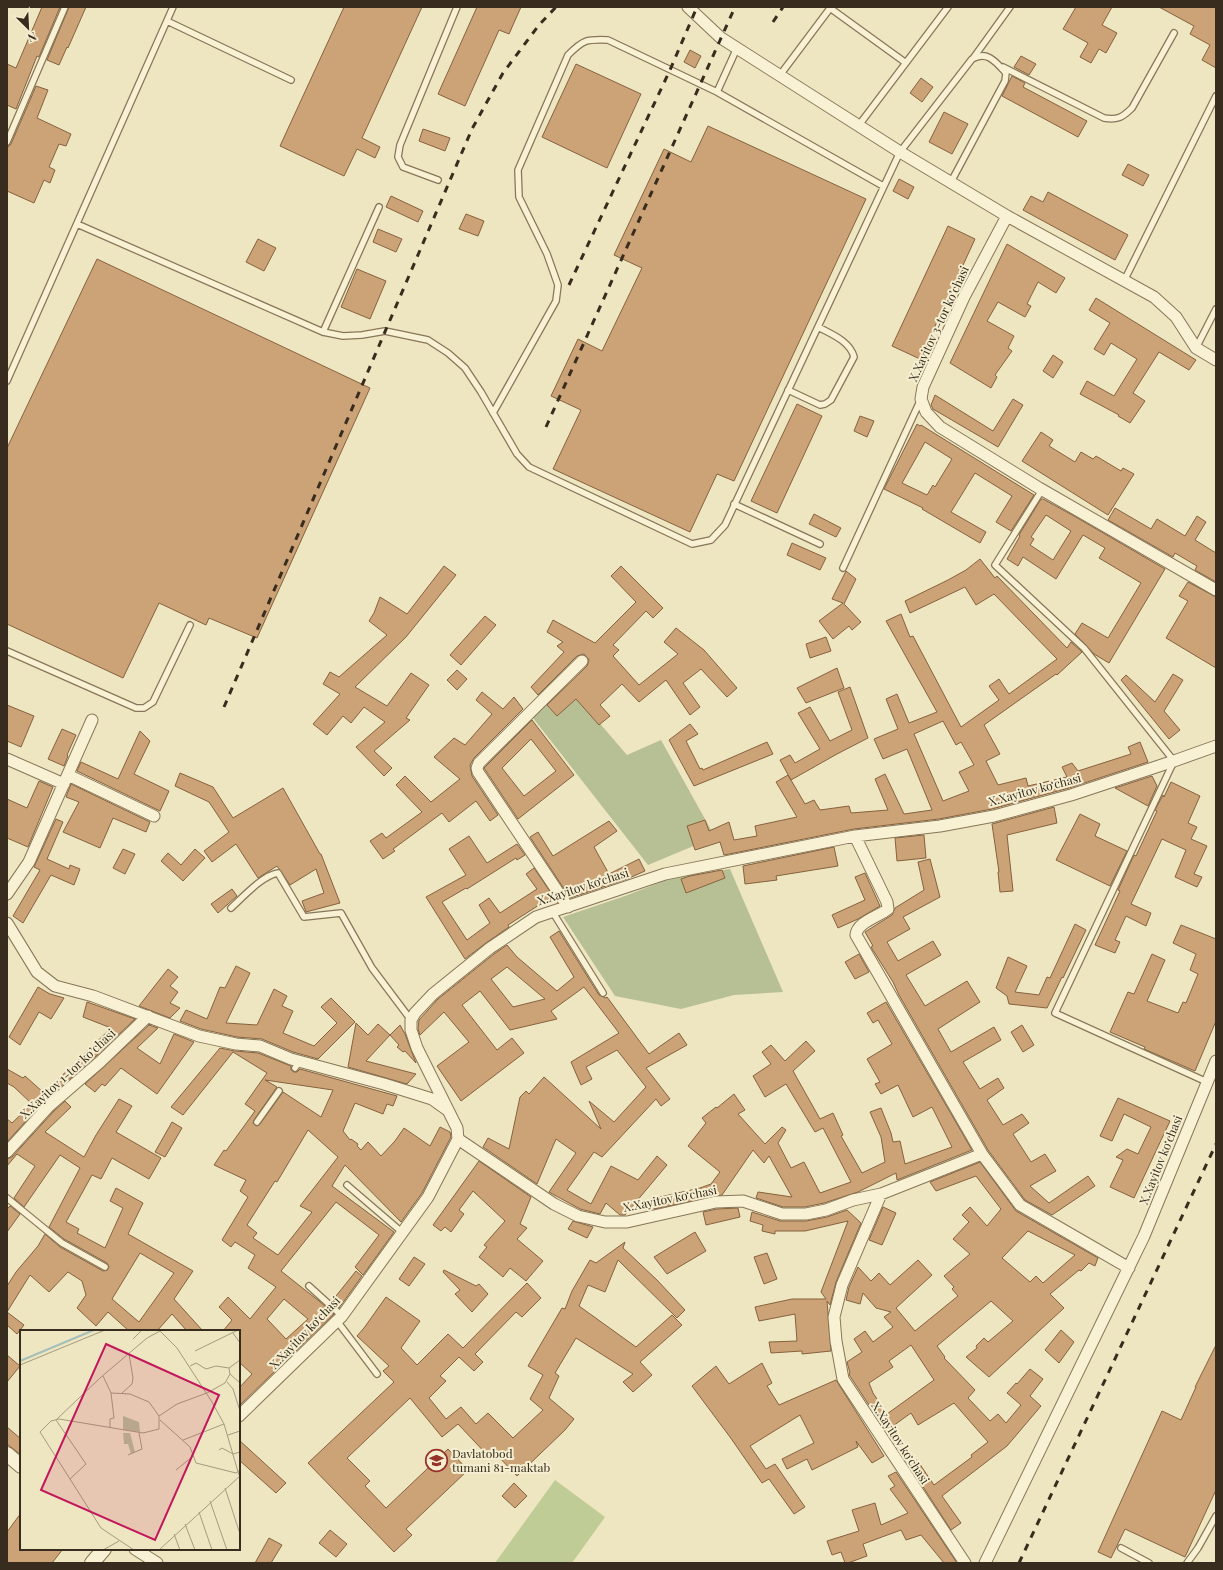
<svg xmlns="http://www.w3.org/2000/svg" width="1223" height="1570" font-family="'Playfair Display',serif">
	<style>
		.green { fill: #c0cc95 }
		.cemetery { fill: #b7c094 }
		.building { fill: #cca277; stroke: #86623e; fill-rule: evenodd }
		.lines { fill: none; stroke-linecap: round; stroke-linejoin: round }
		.service-casing { stroke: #877659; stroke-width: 8 }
		.minor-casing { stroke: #877659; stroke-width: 13 }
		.tertiary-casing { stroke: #877659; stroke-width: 16 }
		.service { stroke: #f9f1d4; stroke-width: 5.5 }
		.minor { stroke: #f9f1d4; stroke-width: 11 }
		.tertiary { stroke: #f9f1d4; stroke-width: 14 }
		.rail { stroke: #372c1d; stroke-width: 3; stroke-dasharray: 7 7; stroke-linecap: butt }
		.labels { text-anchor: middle; stroke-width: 4; stroke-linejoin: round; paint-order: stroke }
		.street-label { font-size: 12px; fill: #372c1d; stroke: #f5eed0 }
		.poi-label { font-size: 12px; fill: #372c1d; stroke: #f5eed0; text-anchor: start }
		.inset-river { fill: none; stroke: #a4c0ba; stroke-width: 2 }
		.inset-road { fill: none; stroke: #a59b7f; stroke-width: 1 }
		.view { fill: #c2185b; fill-opacity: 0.15; stroke: #c2185b; stroke-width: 2 }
		.inset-edge { fill: none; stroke: #372c1d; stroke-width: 2 }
	</style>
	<rect width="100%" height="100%" fill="#eee5c1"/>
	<path class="green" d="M555 1480 605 1517 572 1563H495Z"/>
	<path class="cemetery" d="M565 683 627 755 661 740 715 837 648 865 533 718Z
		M730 869 783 992 734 995 681 1009 615 996 563 917 625 896 674 877Z"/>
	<path class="building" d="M42 7H60L39 57 37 56 16 109 7 105V64L16 68Z
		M69 7H86L68 48 67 47 59 65 47 60Z
		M344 7H422L362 138 380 147 375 158 357 149 344 176 280 146Z
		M477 7H521L509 34 499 30 465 106 438 94Z
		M1076 7H1112L1102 25 1117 33 1106 53 1099 49 1091 63 1080 57 1088 43 1063 29Z
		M1159 7H1216V68L1202 60 1210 45 1190 34 1194 26Z
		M690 50 701 56 695 68 684 62Z
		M1021 56 1036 64 1029 75 1014 67Z
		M576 64 641 94 607 168 542 137Z
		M1012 76 1025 83 1023 87 1087 121 1078 137 1002 96Z
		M921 78 933 87 922 102 910 93Z
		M36 86 48 90 37 118 71 134 66 146 59 144 49 167 55 170 50 183 44 180 34 203 7 191V148L11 144Z
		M944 112 968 124 952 154 929 142Z
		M708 126 866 199 734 481 717 474 690 532 553 469 581 410 551 396 578 339 602 351 642 268 614 255 664 149 691 162Z
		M423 129 450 138 445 151 419 141Z
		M1128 164 1149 175 1143 186 1122 175Z
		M899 179 914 187 908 199 893 191Z
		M1048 192 1128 235 1115 260 1023 210 1031 196 1043 202Z
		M391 196 423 211 418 222 386 207Z
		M466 214 484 221 478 236 459 229Z
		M948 226 975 239 920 359 892 346Z
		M378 229 402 239 396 252 373 242Z
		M258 239 276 248 264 271 246 262Z
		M1007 244 1065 278 1056 293 1038 282 1027 304 1031 306 1025 317 998 302 987 321 1014 336 1008 348 1012 351 995 375 997 377 991 388 950 363Z
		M97 259 370 388 257 638 209 618 206 625 159 603 123 678 7 624V448Z
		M357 269 386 281 370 319 341 307Z
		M1096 298 1196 360 1189 370 1159 352 1133 393 1145 401 1130 423 1118 416 1119 415 1080 394 1087 381 1114 396 1137 359 1111 343 1104 355 1094 349 1110 323 1089 310Z
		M1053 355 1063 362 1053 378 1043 371Z
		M935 395 993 431 1013 399 1023 405 998 447 933 409 931 405Z
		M797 404 822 416 777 513 751 501Z
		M860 416 874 421 867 437 854 431Z
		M917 424 920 426 921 425 1034 495 1011 531 996 522 1012 496 975 473 951 512 986 532 980 543 922 509 923 508 884 489ZM925 442 952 459 935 487 933 485 927 495 902 483Z
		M1041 432 1053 440 1049 446 1075 462 1081 452 1093 459 1096 456 1121 471 1123 468 1134 474 1108 515 1022 461Z
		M1041 499H1043L1074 516 1165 569 1109 663 1094 654 1075 634 1082 623 1108 638 1141 583 1099 558 1105 548 1083 535 1056 579 1023 557 1018 566 1007 559 1020 536 1019 535ZM1046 515 1071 531 1053 560 1030 545 1034 539 1031 537Z
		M1115 508 1151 529 1157 519 1185 536 1197 516 1206 522 1195 540 1216 553V582L1195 570 1197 566 1175 553 1173 557 1108 520Z
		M814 514 841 528 836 537 809 524Z
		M792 543 826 558 820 570 787 555Z
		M980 559 995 578 997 576 1067 648 1071 642 1082 652 1057 675 1056 674 984 725 1000 754 986 761 998 785 1026 778 1028 786 1067 777 1062 767 1072 763 1078 771 1131 754 1128 747 1140 742 1148 762 1069 788 992 809 939 819 854 829 724 855 720 842 695 850 687 826 705 820 709 831 729 822 734 840 757 836 755 826 797 817 776 782 788 775 805 804 814 800 820 810 849 806 851 813 888 810 875 779 885 774 904 814 932 810 907 749 883 759 874 739 898 729 886 699 897 694 909 723 937 712 886 621 901 614 910 637 913 636 961 727 999 700 989 686 999 679 1009 694 1057 659 994 594 976 605 965 587 910 613 905 601 948 580 966 570ZM943 721 956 745 961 742 974 765 959 772 969 791 943 801 914 734Z
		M444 566 456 575 406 637 355 687 387 706 411 673 429 685 406 718 410 720 374 751 392 768 384 776 356 747 385 722 364 707 351 723 343 716 327 735 313 724 340 694 323 684 330 672 339 677 387 635 369 621 374 613 380 597 407 614Z
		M621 566 663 608 653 618 646 611 613 645 619 650 613 656 639 685 678 654 664 642 676 628 704 650 737 688 727 697 701 669 683 683 700 707 690 715 666 680 639 702 622 684 600 705 610 716 599 725 576 699 557 716 547 705 587 666 589 660 584 654 577 656 538 695 531 687 564 652 557 646 563 642 547 632 553 620 595 643 636 602 611 576Z
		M846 571 856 579 844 604 861 622 852 630 849 626 833 639 819 621 843 603 832 599Z
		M1188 582 1216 597V668L1166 638 1188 601 1179 596Z
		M485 616 496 625 461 665 450 655Z
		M826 637 831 651 810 658 806 644Z
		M837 668 844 688 806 703 797 688Z
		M457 670 467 679 457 690 447 680Z
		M1173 674 1183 680 1164 711 1180 730 1169 739 1121 680 1126 675 1155 702Z
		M850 687 868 738 837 754 791 780 780 760 790 755 795 763 820 749 798 713 810 707 830 741 852 730 838 692Z
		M482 692 503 709 514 697 523 709 474 758 470 765 472 776 498 815 490 821 476 801 449 822 442 813 393 849 395 851 383 859 370 841 382 833 386 838 422 812 396 785 405 776 431 802 460 779 434 757 454 738 465 745 492 714 476 700Z
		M7 705 34 716 21 747 7 741Z
		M532 720 574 775 518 819 484 768ZM531 739 556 771 524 796 502 768Z
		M690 724 698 734 686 741 700 769 702 768 703 770 767 742 773 754 694 786 669 740Z
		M62 729 76 735 67 755 68 756 64 766 48 759Z
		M140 731 150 741 134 774 169 791 160 811 77 771 81 762 118 779Z
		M180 773 213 787 233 818 283 788 320 854H321L340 903 306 912 302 901 324 893 316 869 290 885 277 866 258 878 236 844 212 862 204 851 229 832 209 802 175 786Z
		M1152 776 1157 786 1148 806 1115 788Z
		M39 781 53 787 28 847 7 838V799L27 808Z
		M1171 782 1200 796 1188 823 1197 827 1191 839 1207 846 1194 874 1202 877 1197 887 1175 877 1186 850 1162 839 1131 904 1151 913 1146 926 1126 916 1115 940 1120 942 1115 953 1095 945 1120 891 1118 890 1134 855 1136 856 1157 811 1155 810 1163 795 1164 797Z
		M71 784 150 822 146 832 113 818 100 848 63 832 79 802 66 797Z
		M1054 807 1057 823 1007 835 1013 891 1000 892 998 872H999L992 824Z
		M1080 814 1100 824 1095 836 1127 851 1110 886 1056 860Z
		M56 819 63 822 47 859 69 869 70 865 80 869 74 885 51 875 23 923 13 916 40 870 34 867Z
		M609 821 617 831 594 847 609 874 639 859 645 871 627 879 570 898 530 837 538 832 553 856Z
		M924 835 926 858 897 861 895 838Z
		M469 836 487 863 517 844 525 855 517 860 516 858 467 889 466 888 442 902 467 940 490 923 479 905 489 898 500 913 537 889 526 874 534 868 553 896 508 925 509 927 486 943 465 959 426 897 466 875 449 849Z
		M834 847 838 866 776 876 777 880 745 884 743 866Z
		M123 849 135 854 125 874 113 868Z
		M195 849 205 858 183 881 161 861 168 853 181 865Z
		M930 859 940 897 903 917 910 929 887 942 898 961 933 941 941 955 906 975 925 1006 967 981 980 1002 938 1029 951 1052 994 1027 1001 1040 963 1062 980 1089 998 1078 1004 1088 987 1100 1003 1125 1022 1114 1029 1123 1013 1134 1031 1162 1045 1154 1056 1171 1030 1186 1049 1203 1088 1176 1095 1186 1052 1215 1025 1200 988 1150 899 995 893 982 871 947 873 946 865 932 892 915 895 908 924 890 918 862Z
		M722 870 725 878 686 893 681 879 690 876Z
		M865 873 880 906 858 919 838 928 832 915 865 900 855 877Z
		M232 889 237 896 218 913 211 904Z
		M1075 924 1086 930 1063 978 1062 977 1047 1008 1009 1004 1007 996 996 988 1008 957 1027 966 1015 992 1039 995 1047 977 1050 978Z
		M1181 925 1216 939V1021L1195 1071 1144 1049 1145 1047 1110 1032 1128 992 1134 994 1152 954 1165 960 1147 1001 1178 1013 1183 1002 1186 1003 1198 974 1190 970 1196 954 1173 943Z
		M559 931 599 995 606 998 607 997 649 1054 679 1033 687 1045 646 1068 670 1099 661 1106 656 1099 602 1157 594 1152 567 1190 591 1204 611 1166 638 1180 657 1156 667 1165 625 1215H620L606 1203 600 1214 580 1209 549 1192 576 1153 556 1139 537 1184 483 1147 488 1138 509 1149 520 1097 526 1091 529 1094 544 1077 601 1129 589 1101 614 1122 646 1087 617 1050 586 1067 592 1079 581 1085 571 1062 619 1033 584 987 551 1011 557 1019 510 1030 480 991 462 1005 497 1050 512 1038 524 1053 461 1101 437 1066 469 1042 444 1012 420 1035 418 1029 419 1020 438 999 494 954 507 945 517 957 557 991 574 977 550 937ZM507 967 545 999 513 1007 491 979Z
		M859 954 869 972 855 979 845 962Z
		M236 966 250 973 226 1023 257 1025 274 989 287 996 282 1006 293 1011 283 1033 314 1046 337 1023 321 1007 331 998 355 1022 318 1059 293 1052 262 1039 237 1037 201 1029 180 1021 186 1010 207 1019 220 987 225 988Z
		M168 969 178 977 170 986 178 992 170 1003 180 1008 170 1018 139 1006Z
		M38 987 50 994 64 998 51 1019 39 1012 20 1045 9 1037Z
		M87 1002 135 1019 95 1057 44 1101 7 1142V1119L12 1123 32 1104 14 1087 7 1083V1069L23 1078 25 1076 44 1093 111 1028 83 1017Z
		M886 1002 972 1150 897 1180 896 1173 858 1192 824 1203 805 1207H783L756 1198 758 1192 792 1197 769 1156 764 1163 753 1150 722 1195 654 1209 651 1199 700 1188 711 1184 720 1172 688 1146 706 1123 702 1118 716 1107 717 1108 734 1094 745 1110 738 1114 765 1144 782 1127 786 1130 778 1143 791 1168 804 1162 820 1193 851 1182 823 1128 815 1132 786 1084 765 1097 753 1076 771 1064 762 1052 771 1045 785 1061 806 1041 815 1051 793 1071 820 1119 833 1113 843 1135 841 1136 862 1173 885 1162 881 1137 870 1112 881 1108 891 1133 893 1142 900 1141 905 1164 952 1147 932 1107 913 1117 898 1085 881 1094 875 1084 880 1082 867 1059 892 1044 878 1020 873 1023 867 1013Z
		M356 1023 368 1035 378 1024 390 1035 366 1061 416 1074 407 1084 348 1067Z
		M149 1025 158 1028 137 1048 160 1064 174 1034 194 1042 157 1094 121 1068 105 1086 102 1084 95 1092 85 1084Z
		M400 1025 405 1034 416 1063 405 1051 403 1052 397 1047 399 1045 390 1035Z
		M1022 1025 1034 1045 1023 1052 1011 1032Z
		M220 1048 235 1051 258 1053 291 1066V1070L294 1072H297L300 1069 397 1096 393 1106 387 1104 383 1114 355 1103 343 1131 350 1140 351 1139 358 1144 357 1146 361 1150 368 1142 381 1156 395 1141 404 1128 430 1146 440 1127 450 1132 451 1137 422 1193 401 1222 345 1165 332 1186 394 1232 363 1275 355 1267 379 1235 336 1202 281 1271 319 1301 334 1314 239 1406V1388L252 1374 239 1362V1331H223L232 1320 219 1307 228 1297 250 1319 276 1287 248 1268 255 1255 235 1242 231 1247 222 1240 248 1197 240 1191 246 1180 214 1165 224 1150 226 1151 255 1111 245 1104 267 1073 233 1052 183 1115 171 1107ZM265 1080 333 1090 321 1117 283 1092 260 1124 256 1126 253 1123 254 1120 277 1087ZM308 1130 338 1157 300 1206 312 1212 278 1255 253 1238 257 1233 247 1225 275 1181 277 1182ZM284 1299 308 1319 286 1339 267 1319Z
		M1118 1098 1170 1121 1134 1198 1110 1187 1123 1160 1116 1157 1127 1149 1138 1154 1151 1127 1124 1114 1112 1141 1100 1136Z
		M119 1099 132 1106 116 1132 161 1158 149 1179 112 1158 101 1179 92 1175 66 1222 79 1229 77 1233 105 1248 123 1208 110 1201 116 1188 143 1203 128 1234 193 1271 174 1299 203 1331H187L172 1314 157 1331H129L108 1312 96 1326 77 1308 86 1295 82 1281 68 1272 49 1292 30 1275 7 1312 24 1325 17 1334 7 1325V1286L16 1272 38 1246 45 1234 60 1247 103 1271 107 1270 109 1267 107 1263 64 1239 49 1227 80 1168 60 1155 24 1207 14 1198 35 1166 17 1154 7 1166V1159L12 1157 54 1111 65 1101 71 1107 45 1132 84 1157 96 1135ZM140 1253 174 1273 139 1322 112 1299Z
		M172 1122 182 1128 165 1157 155 1152Z
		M479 1161 531 1197 520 1224 527 1228 517 1239 543 1261 526 1281 510 1268 503 1277 479 1257 487 1247 484 1245 505 1221 473 1191 459 1210 464 1214 451 1232 445 1227 441 1231 433 1225Z
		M980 1162 1016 1211 1098 1258 1095 1266 1089 1263 1081 1271 1079 1270 1050 1294 1064 1308 989 1377 966 1357 977 1348 976 1346 984 1338 988 1342 1013 1321 991 1301 937 1346 945 1357 944 1358 975 1390 968 1398 990 1421 998 1414 1006 1423 1021 1405 1007 1393 1016 1383 1017 1384 1030 1369 1043 1379 1030 1396 1041 1406 1007 1446 942 1496 961 1523 951 1530 909 1465 917 1460 934 1485 972 1457 971 1455 988 1442 954 1403 918 1425 911 1413 886 1431 850 1376 849 1374 850 1373 847 1362 862 1352 854 1339 865 1331 873 1342 893 1327 884 1317 891 1312 876 1308 863 1293 860 1304 846 1300 849 1287 858 1267 871 1281 879 1273 890 1285 918 1260 932 1275 896 1308 915 1331 958 1296 952 1289 954 1287 944 1276 970 1254 953 1239 969 1222 962 1215 970 1207 987 1226 1001 1209 976 1176 936 1191 930 1182ZM1028 1231 1075 1255 1043 1283 1036 1276 1030 1282 1002 1258ZM911 1345 934 1380 887 1414 873 1393 869 1383 893 1367 889 1361Z
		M10 1206 20 1214 7 1232V1209Z
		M883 1207 896 1213 882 1245 869 1240Z
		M738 1208 740 1217 706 1225 703 1212 717 1209Z
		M847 1210 861 1223 836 1282 830 1305 827 1301 831 1351 802 1354V1351L771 1353 769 1342 797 1341 795 1314 759 1321 755 1307 792 1299H826L821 1292 848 1221 805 1231H775V1234L762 1231 763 1225 750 1221 752 1212 780 1221H806L827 1217Z
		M573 1221 593 1227 587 1238 568 1229Z
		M695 1232 706 1251 667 1274 654 1257Z
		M625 1242 623 1248 657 1280 685 1310 677 1318 618 1260 605 1292 588 1285 579 1306 636 1347 672 1315 682 1325 640 1362 652 1375 633 1392 623 1382 633 1374 576 1338 555 1373 559 1376 549 1398 574 1419 565 1430 517 1476 496 1454 491 1459 458 1424 442 1437 410 1398 347 1458 370 1481 365 1486 386 1508 448 1449 468 1470 406 1529 412 1535 394 1552 308 1463 394 1382 383 1371 389 1366 357 1336 364 1328 386 1297 420 1321 401 1348 417 1365 448 1334 463 1348 527 1283 541 1298 522 1317 516 1312 475 1354 483 1362 474 1371 459 1357 440 1376 446 1381 429 1398 446 1419 461 1407 476 1424 488 1413 513 1438 543 1410 530 1399 543 1375 528 1366 562 1308 565 1309 572 1291 590 1260 596 1263Z
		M767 1253 777 1279 764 1284 754 1257Z
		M414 1257 425 1264 409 1286 399 1279Z
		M444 1270 476 1286 479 1284 488 1294 472 1312 455 1294 460 1290 443 1272Z
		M356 1271 362 1276 339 1308 332 1301Z
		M1061 1330 1074 1342 1059 1363 1045 1350Z
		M1216 1345V1490L1185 1557 1125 1529 1111 1558 1098 1552 1162 1411 1181 1420 1196 1387H1195Z
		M7 1355 20 1366 7 1382Z
		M762 1363 772 1383 767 1386 779 1405 836 1380 884 1456 872 1463 856 1441 858 1447 812 1470 807 1459 787 1469 782 1459 814 1443 800 1415 750 1446 766 1469 775 1464 805 1507 794 1514 769 1479 762 1483 730 1437 692 1386 716 1366 729 1384Z
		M7 1427 21 1439V1455L7 1444Z
		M239 1440 286 1483 276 1493 239 1460Z
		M896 1472 957 1563H944L921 1535 906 1540 901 1530 863 1544 867 1556 848 1563H845L841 1552 832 1555 827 1541 859 1531 852 1510 875 1503 881 1525 908 1513 890 1489 895 1486 888 1476Z
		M514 1483 527 1496 515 1508 502 1496Z
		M21 1513V1549H63L52 1563H7V1532Z
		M330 1530 347 1544 336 1557 319 1543Z
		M269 1538 282 1545 271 1563H255Z"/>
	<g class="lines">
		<defs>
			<path id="service" d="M830 8 906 63
				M167 21 291 80
				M974 57 1010 7
				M1003 67 1104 118C1117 120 1122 118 1132 108L1174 33
				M780 75 831 7
				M717 92 737 48
				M859 125 948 7
				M7 142 65 7
				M438 180 403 167 398 157 400 145 457 7
				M77 224 323 332 343 336 362 335 385 331 428 340 448 353 465 368 481 392 517 454 529 467 692 544 711 540 725 525 900 152 972 59C987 50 996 62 1006 73L1005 81 951 182
				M1124 281 1216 96
				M323 332 379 207
				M1196 348 1216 309
				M7 381 173 7
				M788 390 820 405 825 404 831 400 854 357C850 341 831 334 818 327
				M493 413 556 301 558 285 547 254 519 197 518 170 568 55C583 40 586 39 608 40L717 92 883 186
				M1042 490 995 565 1084 648 1174 761 1055 1013 1207 1082
				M734 504 820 544
				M843 568 921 399
				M7 651 136 708H144L153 702 190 625
				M231 908C243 897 263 875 278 873L304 917 341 913 372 968 411 1020
				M552 911 603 993
				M295 1068 300 1061
				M257 1122 279 1091
				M347 1185 403 1233
				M7 1198 62 1243 105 1267
				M309 1286 342 1316
				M337 1321 377 1374
				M1121 1548 1149 1563
				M1187 1563 1198 1548 1216 1516"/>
			<path id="minor" d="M688 7 721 38 900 152 1007 216
				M1216 360 1196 348 1176 317 1154 297 1007 216 964 297 923 387 921 399 926 412 940 427 1039 488 1216 590
				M7 759 64 784
				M68 775 154 816
				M7 894 29 862 92 720
				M568 907 478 772 477 768 479 763 582 661
				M7 923 37 972 55 986 93 996 199 1036 236 1044 260 1046 291 1059 384 1084 432 1099 446 1109
				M458 1139 554 1204 578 1216 605 1222H627L716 1202 743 1201 782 1214H806L826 1210 853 1200 881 1194 982 1154 856 935C857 922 878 917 888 909L887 902 855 836
				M7 1152 49 1106 100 1062 148 1016
				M982 1154 1020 1205 1129 1268
				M881 1194 842 1285 834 1317 836 1341 843 1379 965 1563
				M239 1416 342 1316 428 1197 458 1139 457 1128 417 1048 411 1030V1020L415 1013 433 994 490 948 536 917 665 874 855 836 940 826 994 816 1071 795 1174 761 1216 746
				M135 1549 157 1563
				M985 1563 1144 1236 1216 1061"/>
			<path id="tertiary" d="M7 1454 21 1466
				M92 1563 104 1549"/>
		</defs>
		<use href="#service" class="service-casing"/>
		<use href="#minor" class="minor-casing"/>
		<use href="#tertiary" class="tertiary-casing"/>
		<use href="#service" class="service"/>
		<use href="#minor" class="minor"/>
		<use href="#tertiary" class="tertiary"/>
		<path class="rail" d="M773 22 783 7
			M569 285 670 70 697 7
			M546 427 735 7
			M224 707 472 129 503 73 539 25 556 7
			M1019 1563 1216 1144"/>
	</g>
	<defs>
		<symbol id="school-ring" viewBox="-11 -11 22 22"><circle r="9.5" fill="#f5eed0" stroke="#963229" stroke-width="1.5"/><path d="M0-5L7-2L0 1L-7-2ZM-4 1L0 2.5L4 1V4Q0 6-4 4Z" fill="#963229"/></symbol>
	</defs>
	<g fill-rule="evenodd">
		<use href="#school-ring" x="424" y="1448" width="25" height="25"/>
	</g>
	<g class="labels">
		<g class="street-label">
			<text transform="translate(939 324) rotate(-65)" y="4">X.Xayitov 3-tor koʼchasi</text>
			<text transform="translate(1035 790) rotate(-15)" y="4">X.Xayitov koʻchasi</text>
			<text transform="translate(583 887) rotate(-18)" y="4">X.Xayitov koʻchasi</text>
			<text transform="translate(68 1074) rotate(-43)" y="4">X.Xayitov 1-tor koʼchasi</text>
			<text transform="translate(1161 1160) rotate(-68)" y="4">X.Xayitov koʻchasi</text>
			<text transform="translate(670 1199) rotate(-11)" y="4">X.Xayitov koʻchasi</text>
			<text transform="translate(305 1333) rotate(-46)" y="4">X.Xayitov koʻchasi</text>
			<text transform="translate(900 1443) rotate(57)" y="4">X.Xayitov koʻchasi</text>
		</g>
		<g class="poi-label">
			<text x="452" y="1458">Davlatobod<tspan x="452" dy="14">tumani 81-maktab</tspan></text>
		</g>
	</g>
	<g transform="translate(20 1330)">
		<rect width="220" height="220" fill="#eee5c1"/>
		<path d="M103 86 119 92 120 102 103 100ZM103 103H110L115 122 111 124 108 114H104Z" fill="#b7c094"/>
		<path class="inset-river" d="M0 31 74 0"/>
		<path class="inset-road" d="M213 3 220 13M113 9 122 0M175 21 218 0M0 35 85 0M170 36 176 33 186 39 196 36 209 38M210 44 220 53M83 46 91 63M207 52 213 59 220 81M102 63 112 54 113 48 109 24M139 86 157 74 187 63 205 53 210 44 209 38 220 30M37 89 80 48 127 8 140 1 157 18 192 72 204 94 219 145M36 90 66 134 50 149 20 102 31 91 39 89 123 103 139 99V86L129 72 110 64 91 63 94 88 90 89V97M140 90 170 117 176 133 216 143 220 140M208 105 220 101M163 110 204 94M199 120 202 118 213 124 220 122M108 125 122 119 119 103M156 140 172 127M50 149 81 198 114 220M205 158 220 204M190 171 207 220M179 182 192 220M165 194 175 220M154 204 160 220M83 220 99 211M139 220 220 146"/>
		<path class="view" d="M86 14 199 65 135 210 21 160Z"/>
		<rect width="220" height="220" class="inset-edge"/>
	</g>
	<rect width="1223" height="1570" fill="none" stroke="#372c1d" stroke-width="16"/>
	<g transform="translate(28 28) rotate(156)" stroke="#f5eed0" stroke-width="3" paint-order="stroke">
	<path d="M0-3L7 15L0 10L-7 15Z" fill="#372c1d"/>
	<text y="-6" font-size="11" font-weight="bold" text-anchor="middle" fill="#372c1d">N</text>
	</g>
</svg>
